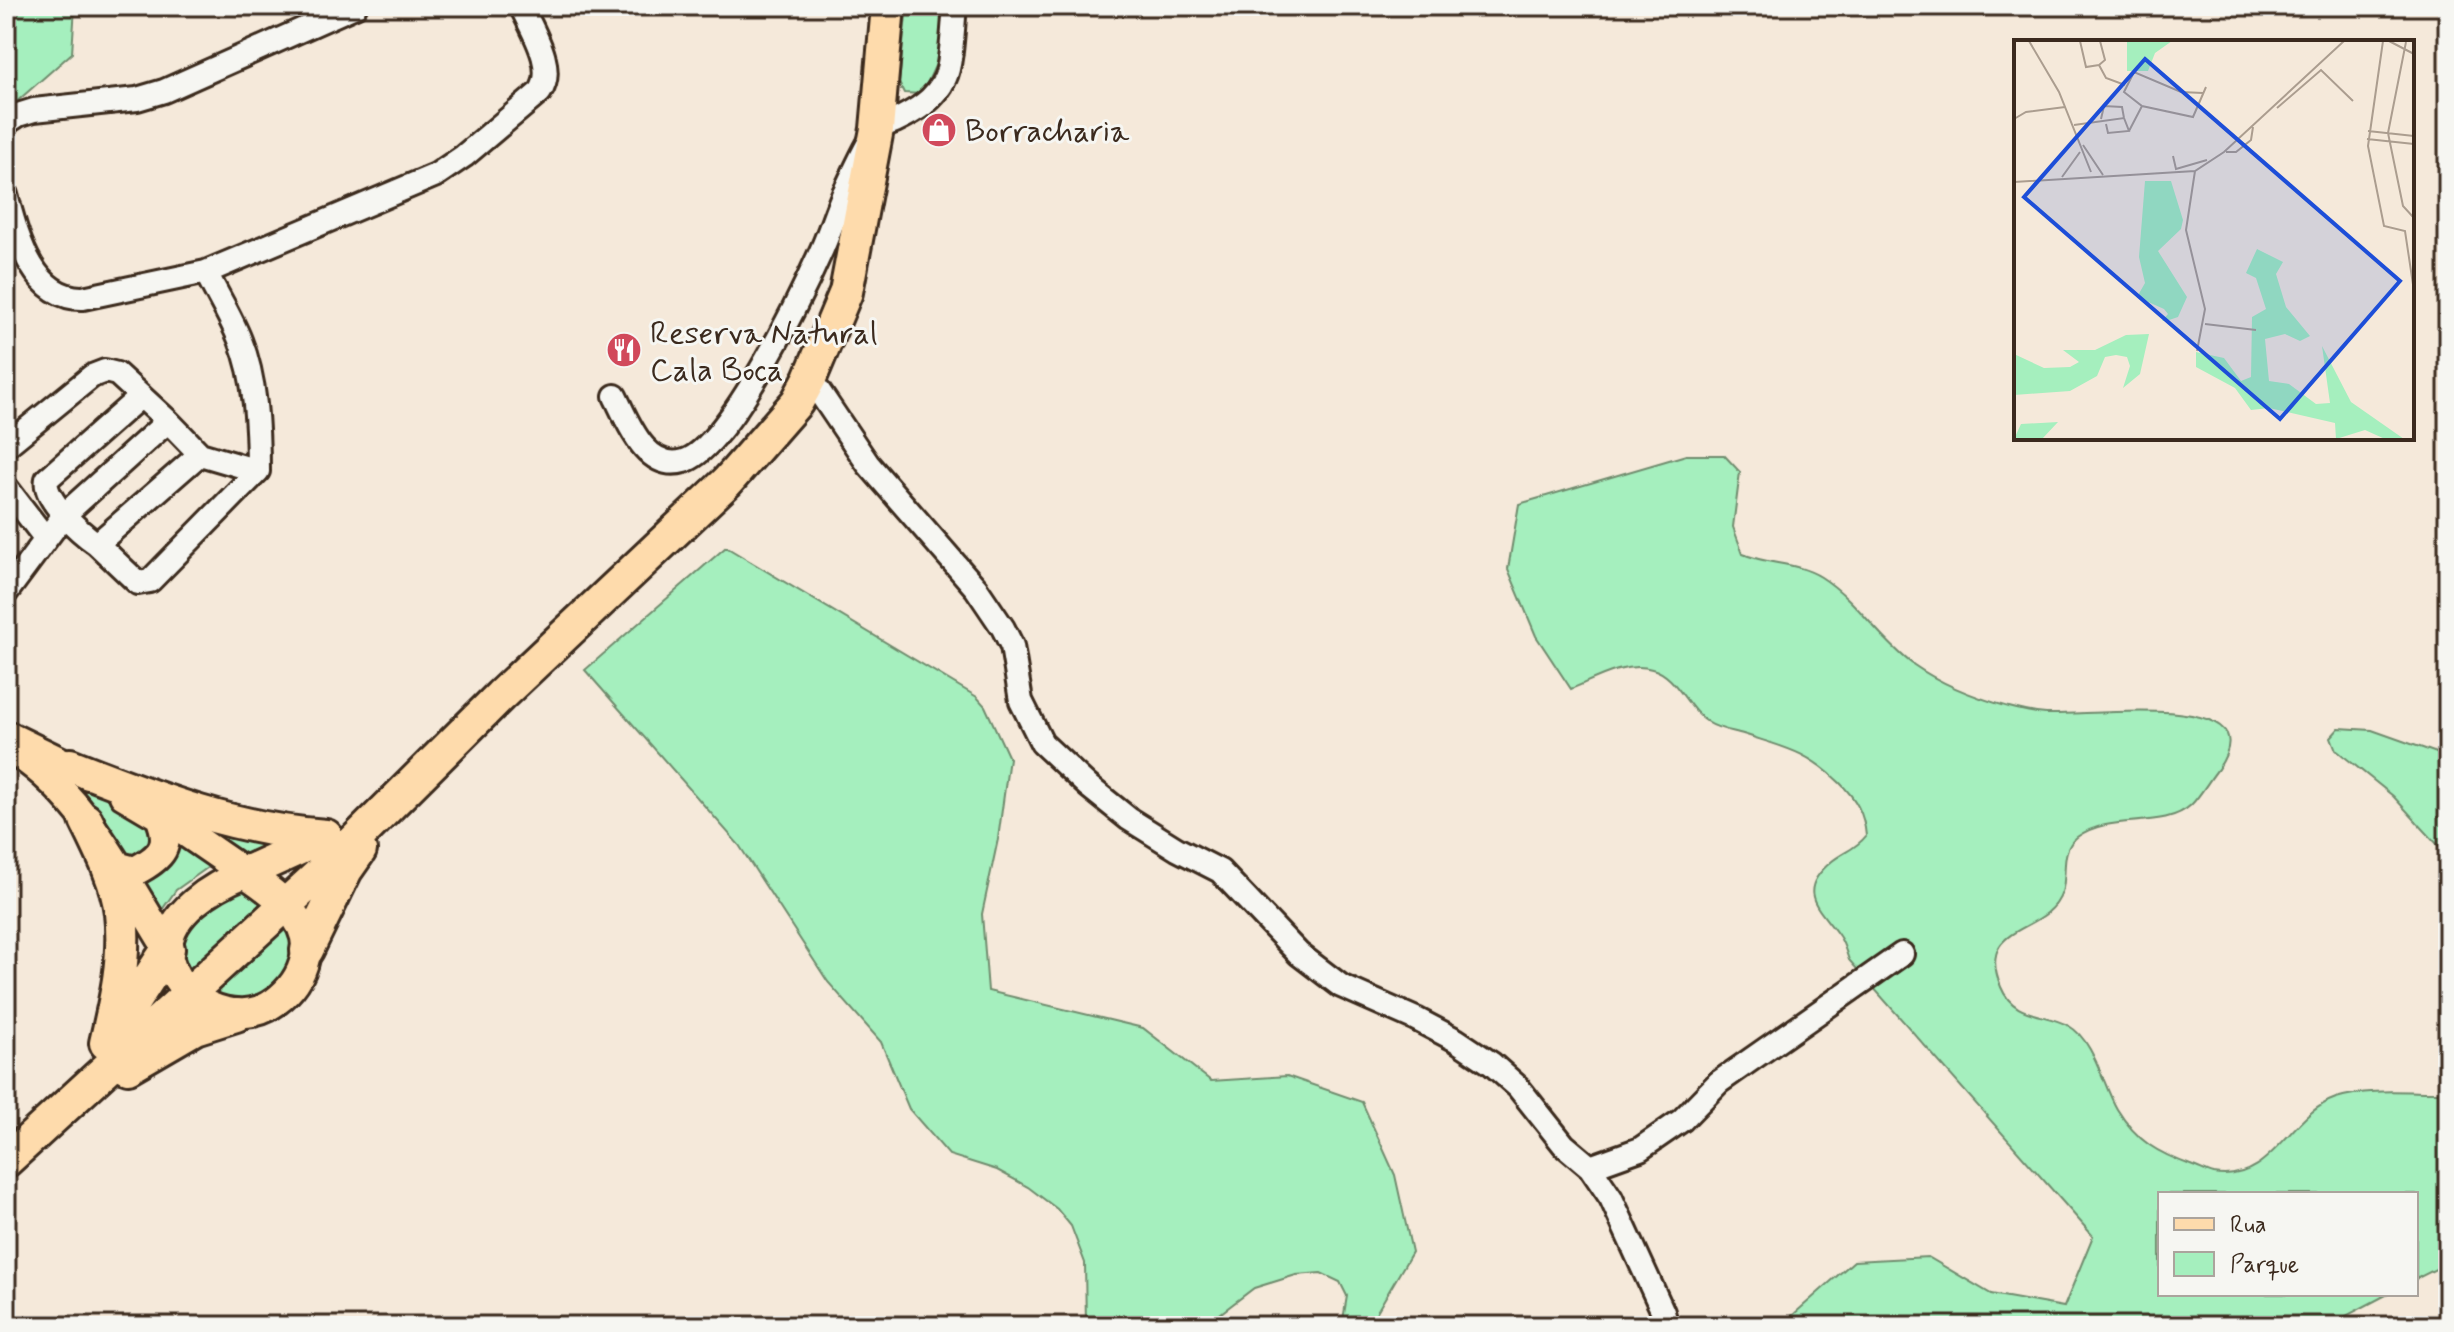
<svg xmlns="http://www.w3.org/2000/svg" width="2454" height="1332" font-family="Mynerve,sans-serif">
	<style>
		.green { fill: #a5efbe; stroke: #708c6e; stroke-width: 2 }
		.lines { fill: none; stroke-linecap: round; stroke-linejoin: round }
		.minor-casing { stroke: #3b2a1e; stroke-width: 28 }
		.major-casing { stroke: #3b2a1e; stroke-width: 34 }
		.highway-casing { stroke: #3b2a1e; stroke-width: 38 }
		.minor { stroke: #f6f6f2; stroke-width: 22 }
		.major { stroke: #fedbac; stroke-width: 28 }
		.highway { stroke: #fedbac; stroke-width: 32 }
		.labels { text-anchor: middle; stroke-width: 6; stroke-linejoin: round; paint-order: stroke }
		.poi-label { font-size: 32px; fill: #3b2a1e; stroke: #f6f6f2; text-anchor: start }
		.inset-road { fill: none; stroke: #ab9d8f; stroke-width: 2 }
		.view { fill: #1d4ed8; fill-opacity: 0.15; stroke: #1d4ed8; stroke-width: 4 }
		.inset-edge { fill: none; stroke: #3b2a1e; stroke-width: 4 }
	</style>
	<rect width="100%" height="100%" fill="#f5e9da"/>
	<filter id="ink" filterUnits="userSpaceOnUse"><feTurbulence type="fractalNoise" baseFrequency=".0125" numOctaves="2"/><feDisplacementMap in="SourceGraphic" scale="16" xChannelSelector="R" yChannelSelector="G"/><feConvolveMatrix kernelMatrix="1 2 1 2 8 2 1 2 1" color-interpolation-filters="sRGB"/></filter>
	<g filter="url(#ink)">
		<path class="green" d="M6 6H75L72 53 6 111Z
			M907 6H945L942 51 922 94 904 93 899 83Z
			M1686 455H1724L1740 472 1733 527 1743 554C1769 565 1797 562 1821 577 1857 600 1880 640 1914 665 1941 684 1977 698 2009 707 2020 710 2034 713 2046 714 2082 716 2208 698 2227 734 2232 745 2224 760 2218 769 2209 780 2201 795 2191 805 2163 831 2110 812 2077 837 2059 851 2068 874 2062 892 2048 936 1974 922 2001 987 2014 1019 2044 1012 2069 1026 2094 1040 2103 1085 2117 1109 2137 1142 2158 1153 2193 1166 2199 1168 2207 1172 2214 1174 2271 1184 2289 1114 2336 1098 2370 1087 2413 1093 2448 1092V1263L2416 1279V1194H2160V1294H2388L2342 1318 2332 1326H1775L1794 1314 1854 1261 1928 1257 1991 1294 2064 1307 2093 1236 1849 960C1846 952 1844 943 1839 936 1820 908 1794 893 1831 862 1843 852 1856 849 1866 836 1864 813 1856 799 1840 783 1807 751 1786 748 1743 734 1733 731 1718 729 1709 723 1687 710 1677 675 1652 669 1625 661 1595 679 1571 689L1536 636 1508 569 1519 504Z
			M726 547 977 697 985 706 1009 758 998 839 982 914 988 991 1143 1028 1211 1081 1287 1076 1362 1102 1395 1175 1412 1252 1375 1315 1365 1326H1342L1347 1296 1340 1282 1321 1273 1296 1275 1254 1288 1204 1326H1086L1085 1263 1071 1226 1057 1209 1028 1187 997 1170 949 1155 909 1109 881 1042 828 982 739 845 585 670Z
			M2339 728 2372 730 2448 757V856L2393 796 2336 750 2331 737Z
			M71 782 95 787 214 863 176 890 159 914C131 862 108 826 71 782Z
			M176 818 289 846 243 862Z
			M233 887 255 894 271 909 193 981 179 951 181 925Z
			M283 918C307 963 292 968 262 1002 242 1001 224 1001 207 989Z"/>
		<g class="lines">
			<defs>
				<path id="minor" d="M6 123 18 115 34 110 137 99 164 91 355 6
					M6 195C17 235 32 299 83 298L206 272 436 175 464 156 540 92C557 68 532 30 521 6
					M206 272C217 295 231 317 240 340 256 379 258 429 258 471
					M810 378 868 464 976 588 1003 628 1012 646 1021 701 1042 743 1088 786 1129 819 1177 849 1220 871 1299 954 1341 986 1416 1019 1456 1040 1492 1064 1518 1087 1564 1145 1590 1167 1611 1198 1663 1312 1667 1326
					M141 396 47 479C42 499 81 533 97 544L200 454
					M615 396C628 422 646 472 684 461 729 448 802 294 822 249 830 231 836 211 844 193 850 181 871 134 879 128 883 125 890 123 895 121 916 111 935 100 945 78 952 64 953 23 955 6
					M6 446 92 376 105 371 117 374 168 421
					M6 487 46 539
					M6 593 64 515 168 421 200 454 258 471 150 581 138 583 97 544
					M1590 1167 1640 1149 1682 1120 1719 1082 1902 954"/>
				<path id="major" d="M6 735 88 775
					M17 753C86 798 125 881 168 949
					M124 795 178 827 245 873
					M116 866 135 871C162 857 172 846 160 817
					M245 873C272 891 314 920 305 958 301 977 290 991 275 1002 237 1031 172 1000 168 952 166 913 215 885 245 873Z"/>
				<path id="highway" d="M70 765C157 799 231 829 326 836
					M86 820C100 849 117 881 121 913 126 958 116 1000 106 1043
					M245 873 322 838
					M307 950 346 870 360 850
					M117 1027 168 949
					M128 1067 195 1028 236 1015
					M6 1161 340 855 500 696 727 482 797 402 810 378 846 292 877 129 888 6"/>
			</defs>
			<use href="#minor" class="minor-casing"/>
			<use href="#major" class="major-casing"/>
			<use href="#highway" class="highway-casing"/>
			<use href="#minor" class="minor"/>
			<use href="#major" class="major"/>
			<use href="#highway" class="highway"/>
		</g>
	</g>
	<defs>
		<symbol id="shop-disc" viewBox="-11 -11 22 22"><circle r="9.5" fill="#d1495b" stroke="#f6f6f2"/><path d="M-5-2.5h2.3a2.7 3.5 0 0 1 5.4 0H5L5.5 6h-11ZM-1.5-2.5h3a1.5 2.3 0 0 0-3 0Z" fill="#fff"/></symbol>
		<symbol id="restaurant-disc" viewBox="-11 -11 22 22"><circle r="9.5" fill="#d1495b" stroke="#f6f6f2"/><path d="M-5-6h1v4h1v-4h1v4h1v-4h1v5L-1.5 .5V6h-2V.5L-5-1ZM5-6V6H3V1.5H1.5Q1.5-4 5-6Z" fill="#fff"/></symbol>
	</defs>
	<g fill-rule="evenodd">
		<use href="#shop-disc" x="919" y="110" width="40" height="40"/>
		<use href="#restaurant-disc" x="604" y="330" width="40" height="40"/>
	</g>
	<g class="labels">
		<g class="poi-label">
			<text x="965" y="141">Borracharia</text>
			<text x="650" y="343">Reserva Natural<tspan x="650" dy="37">Cala Boca</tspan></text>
		</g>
	</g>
	<g transform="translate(2014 40)">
		<rect width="400" height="400" fill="#f5e9da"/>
		<path d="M113 1H158L141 13 134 31H113ZM131 141H157L169 180 167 189 144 211 173 257 164 277 155 280 148 281 154 274 150 269 123 257 131 243 125 217ZM243 209 269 222 262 234 272 267 296 296 286 301 271 294 251 299 255 341 275 344 302 364 316 363 308 306 337 362 390 399H371L351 390 322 399 321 383 255 368 237 370 221 348 182 327V312L210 318 227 341 237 337 238 277 252 269 242 238 232 233ZM135 294 126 334 109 348 116 326 113 317 102 315 91 317 83 336 56 351 0 355V314L30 328 56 327 65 322 49 310H81L112 295ZM44 382 28 399H0L7 384Z" fill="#a5efbe"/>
		<path class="inset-road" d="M15 1 45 52 77 132M66 1 72 27 85 25M369 1 354 106 370 186 391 191 400 251M375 1 400 14M392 2 374 93 389 166 400 178M85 25 92 38 111 45M85 25 91 20 86 1M189 53 167 52 120 32 110 52 128 66 179 77 192 47M263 68 307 30 339 61M0 79 12 72 51 67M87 79 90 66 108 67 110 78M60 85 110 78 115 91 94 93 92 84M115 91 128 66M354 91 400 96M353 99 400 104M69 105 89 135M212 112H222L237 100 239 87M159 116 162 129 193 120M181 131 172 190 191 269 183 311M48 137 66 112M0 142 181 131 210 112 330 1M191 284 242 290"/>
		<path class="view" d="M131 19 386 241 266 379 10 157Z"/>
		<rect width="400" height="400" class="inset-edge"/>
	</g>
	<rect width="2454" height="1332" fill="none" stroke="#f6f6f2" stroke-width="32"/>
	<rect x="16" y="16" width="2422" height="1300" fill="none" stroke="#3b2a1e" stroke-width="3" filter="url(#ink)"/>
	<rect x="2158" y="1192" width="260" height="104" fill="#f6f6f2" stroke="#aba49d" stroke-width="2"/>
	<rect x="2174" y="1218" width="40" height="12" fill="#fedbac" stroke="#aba49d" stroke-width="2"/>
	<text x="2230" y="1232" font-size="24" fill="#3b2a1e">Rua</text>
	<rect x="2174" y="1252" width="40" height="24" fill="#a5efbe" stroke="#aba49d" stroke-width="2"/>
	<text x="2230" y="1272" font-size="24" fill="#3b2a1e">Parque</text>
</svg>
